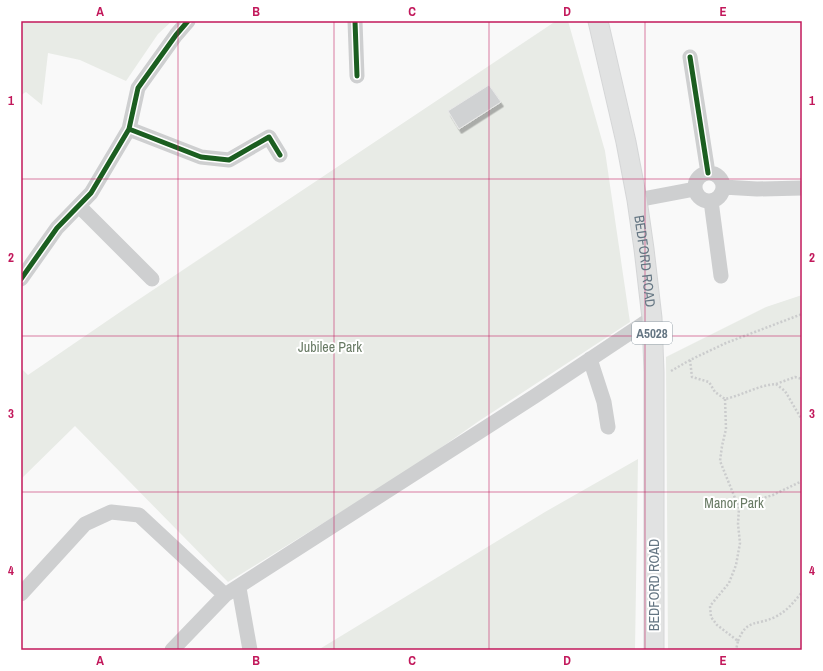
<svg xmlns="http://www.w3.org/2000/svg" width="823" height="671" font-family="'Archivo Narrow',sans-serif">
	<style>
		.green { fill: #e8ebe6 }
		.building { fill: #d0d2d3; stroke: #e8e8e8; filter: url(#shadow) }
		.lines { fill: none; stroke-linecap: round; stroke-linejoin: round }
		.major-casing { stroke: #d5d6d7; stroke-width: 21 }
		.path { stroke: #cbcccd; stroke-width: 2.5; stroke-dasharray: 2 2; stroke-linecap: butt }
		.minor { stroke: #cecfd0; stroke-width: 15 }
		.major { stroke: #e1e2e2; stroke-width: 19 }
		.cycleway-casing { stroke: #fff; stroke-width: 8 }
		.cycleway { stroke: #1b5e20; stroke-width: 5 }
		.grid { fill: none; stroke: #c2185b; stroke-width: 1; stroke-opacity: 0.55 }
		.labels { text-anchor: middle; stroke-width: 4; stroke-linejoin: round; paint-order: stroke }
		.shield { fill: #fff; stroke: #939fa8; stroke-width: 1 }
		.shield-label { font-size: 13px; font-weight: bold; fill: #657683 }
		.street-label { font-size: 14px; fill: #657683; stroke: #fff }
		.park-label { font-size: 14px; fill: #687a64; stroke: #fff }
		.neatline { fill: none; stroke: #c2185b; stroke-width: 1.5 }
		.grid-label { font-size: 13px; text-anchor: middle; font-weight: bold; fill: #c2185b }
	</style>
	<defs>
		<filter id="shadow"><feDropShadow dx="2.5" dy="4.5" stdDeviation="0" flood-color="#0004"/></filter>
	</defs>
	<rect width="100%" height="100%" fill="#f9f9f9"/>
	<path class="green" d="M21 21H172L158 34 126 81 80 60 48 53 42 105 26 92 21 95Z
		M556 21H568L605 151 630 322 479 421 412 468 228 582 75 426 21 479V368L28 375 126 308Z
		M802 295V650H668L666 357 766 307Z
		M638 459 635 650H318L545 512Z"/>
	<path class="building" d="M489 85 501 102 459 129 448 111Z"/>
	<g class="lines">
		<defs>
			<g id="major">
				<path id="s1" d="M598 21 626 142 637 200 644 249 652 318 654 372V650"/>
			</g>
		</defs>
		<use href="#major" class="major-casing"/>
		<path class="path" d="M690 360 692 377 709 382 715 392 725 399C743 395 759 385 776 384L785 391 802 420
			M671 371 690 360 726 343 802 314
			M776 384 795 377 802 379
			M725 399 726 429 722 446 720 461 739 508 738 524 740 543 736 565 729 583 710 606 711 617 717 625 738 641 736 650
			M739 508 744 504 773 495 802 481
			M738 641C747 618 757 626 775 617 787 611 794 602 802 592"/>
		<path class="minor" d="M355 21 357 76
			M690 57 708 173
			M129 129 201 157 229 160 269 137 280 155
			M695 187a14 14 0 1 1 28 0a14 14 0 1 1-28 0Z
			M723 187 757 189 802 188
			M637 200 695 189
			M711 201 721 276
			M79 206 152 279
			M21 279 57 228 91 193 129 129 138 88 176 35 188 21
			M590 359 604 402 608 427
			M239 588 250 650
			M21 594 85 524 111 512 139 515 225 595
			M172 650 225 595 535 396 652 318"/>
		<use href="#major" class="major"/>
		<defs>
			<path id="cycleway" d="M355 21 357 76
				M690 57 708 173
				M129 129 201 157 229 160 269 137 280 155
				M21 279 57 228 91 193 129 129 138 88 176 35 188 21"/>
		</defs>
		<use href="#cycleway" class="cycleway-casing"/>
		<use href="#cycleway" class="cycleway"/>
	</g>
	<path class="grid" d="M178 21V650M334 21V650M489 21V650M645 21V650M21 179H802M21 336H802M21 492H802"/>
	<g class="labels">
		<rect class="shield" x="632" y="322" width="40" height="22" rx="3"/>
		<g class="shield-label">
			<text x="652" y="338">A5028</text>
		</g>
		<g class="street-label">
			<text dy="5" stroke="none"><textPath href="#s1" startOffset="245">BEDFORD ROAD</textPath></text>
			<text transform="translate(654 585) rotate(-90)" y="5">BEDFORD ROAD</text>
		</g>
		<g class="park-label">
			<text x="330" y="352">Jubilee Park</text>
			<text x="734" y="508">Manor Park</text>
		</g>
	</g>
	<rect width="823" height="671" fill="none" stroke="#ffffff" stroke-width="44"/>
	<rect x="22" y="22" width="779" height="627" class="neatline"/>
	<g class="grid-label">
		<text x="100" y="16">A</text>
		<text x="256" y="16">B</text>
		<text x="412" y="16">C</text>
		<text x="567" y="16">D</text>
		<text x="723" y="16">E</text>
		<text x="11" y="105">1</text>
		<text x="812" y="105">1</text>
		<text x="11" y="262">2</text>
		<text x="812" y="262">2</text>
		<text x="11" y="418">3</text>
		<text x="812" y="418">3</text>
		<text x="11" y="575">4</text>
		<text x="812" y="575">4</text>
		<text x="100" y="665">A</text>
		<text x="256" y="665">B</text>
		<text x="412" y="665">C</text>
		<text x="567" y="665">D</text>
		<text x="723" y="665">E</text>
	</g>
</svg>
